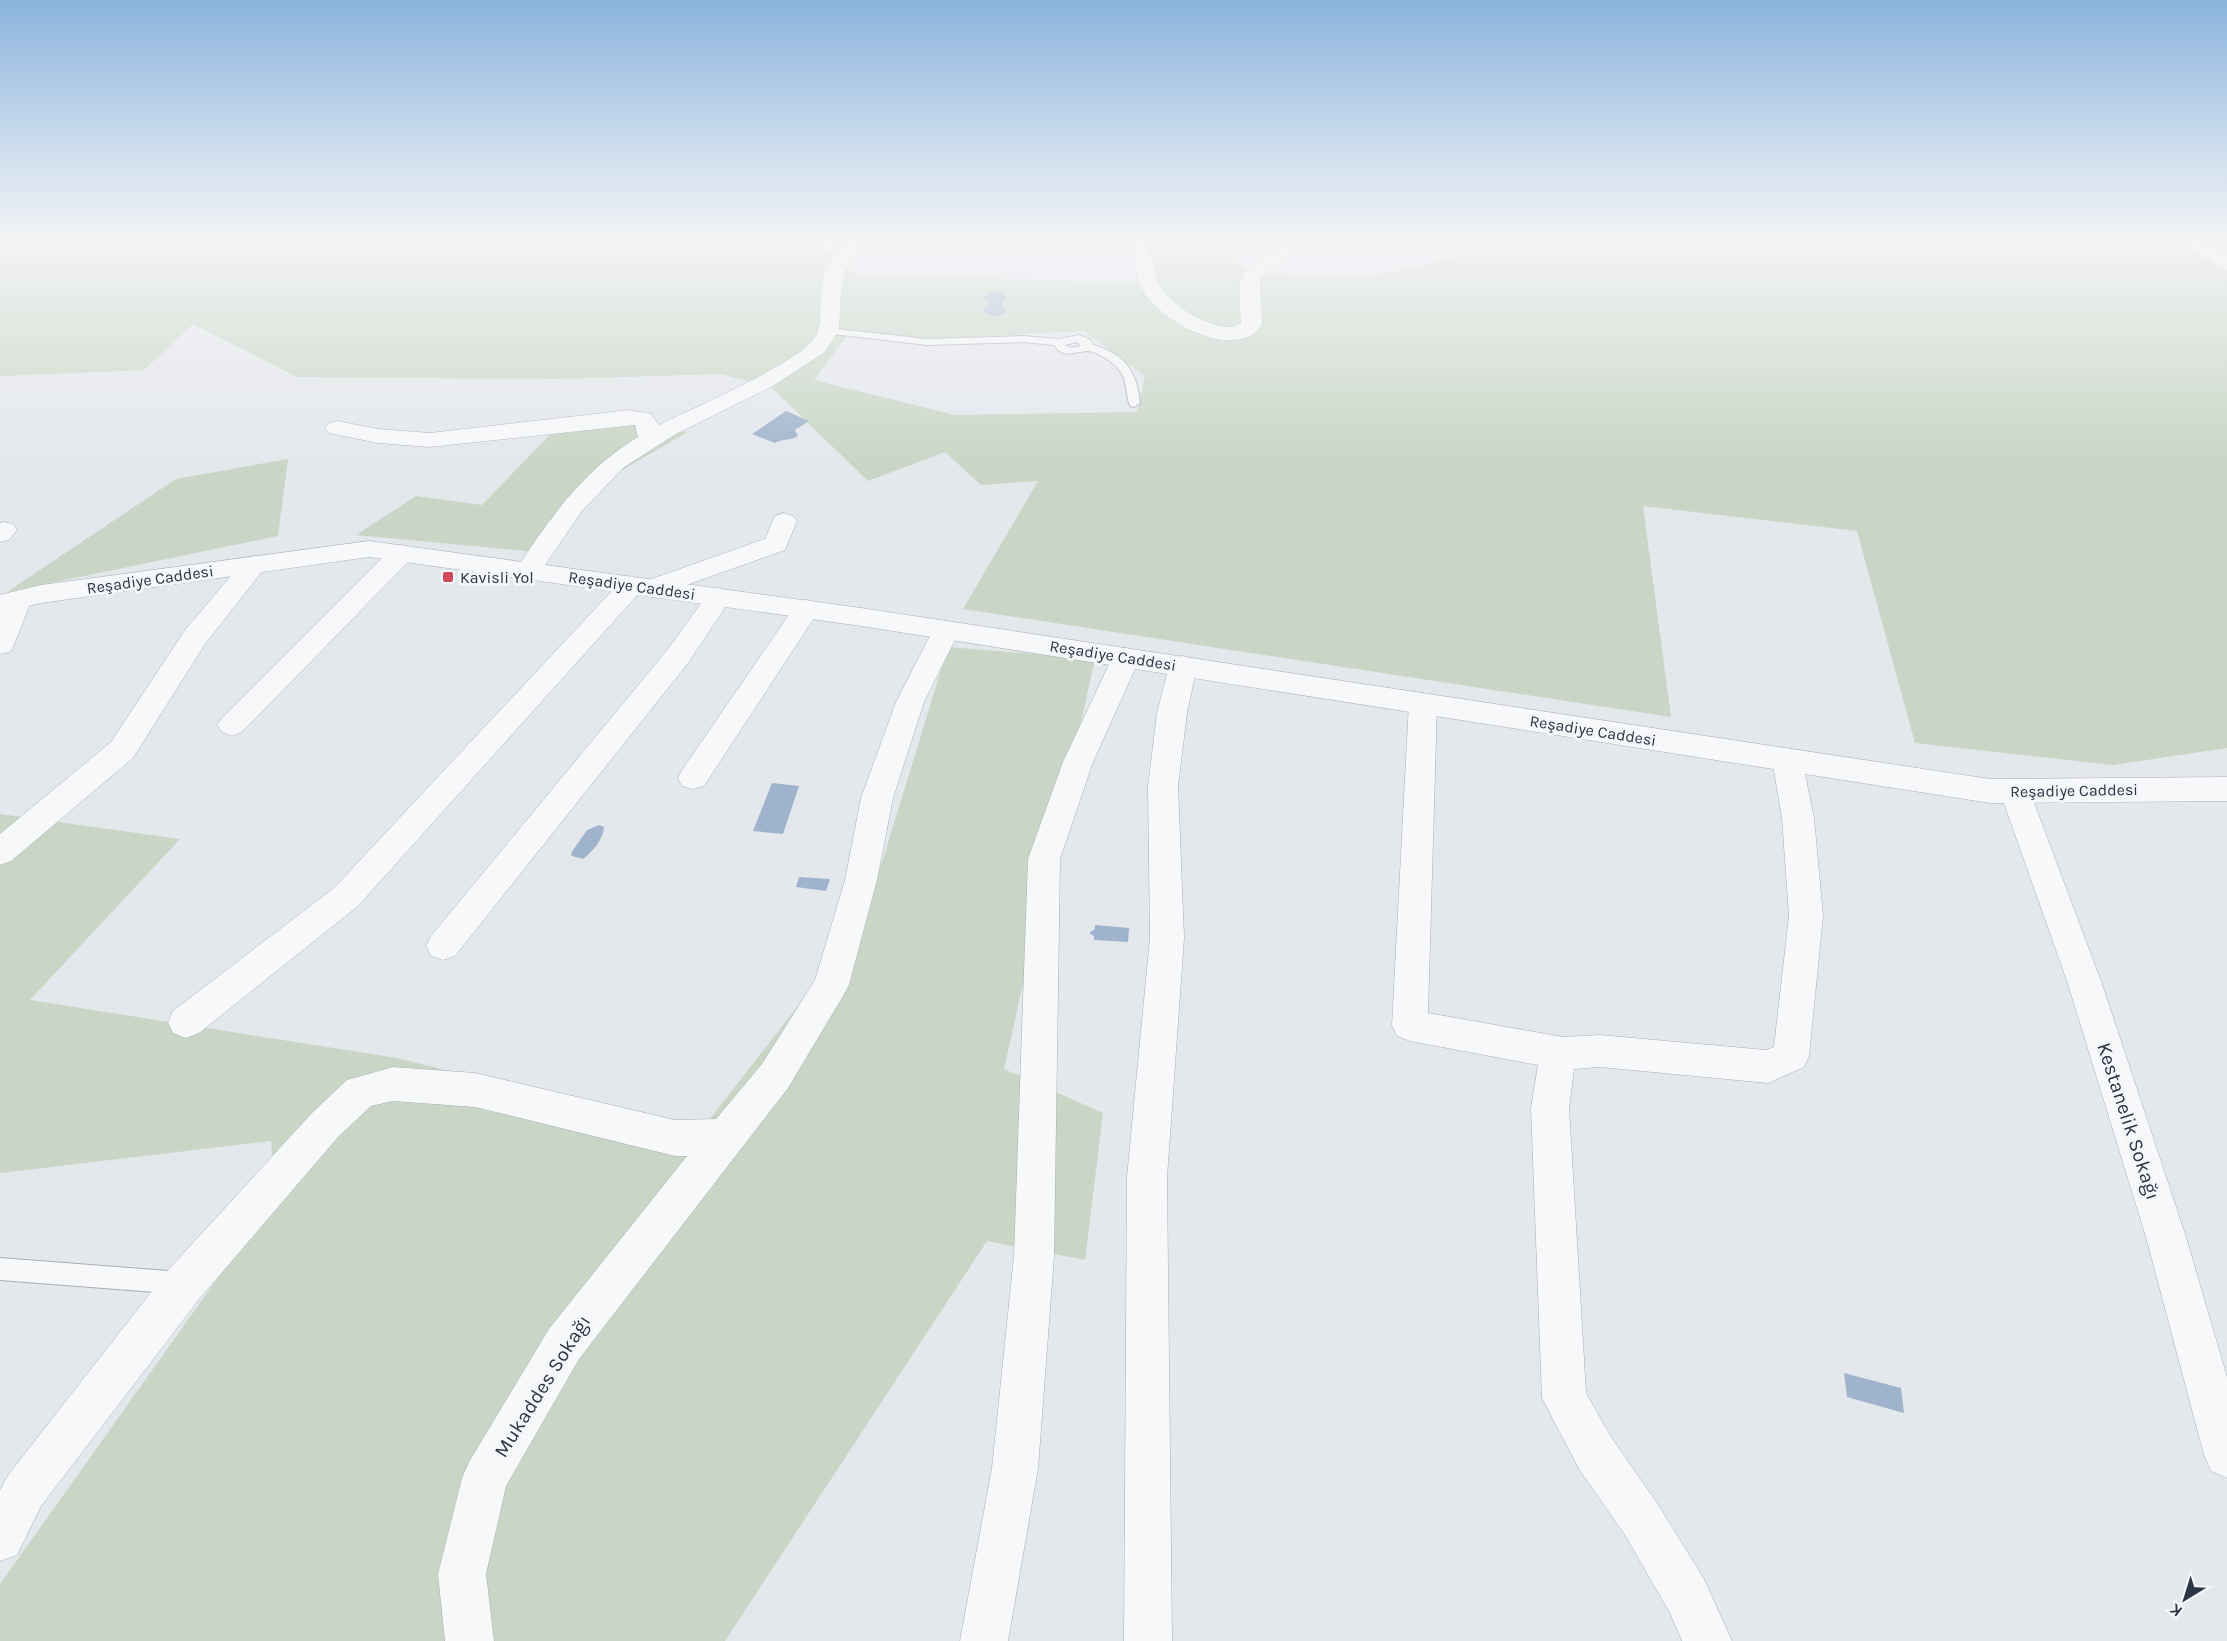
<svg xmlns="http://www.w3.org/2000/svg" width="2227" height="1641" font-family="Karla,sans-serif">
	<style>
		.green { fill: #c9d6c5; fill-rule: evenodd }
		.water { fill: #9fb4cc }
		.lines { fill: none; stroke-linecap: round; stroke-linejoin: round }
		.service-casing { stroke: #a9aeb7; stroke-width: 2 }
		.minor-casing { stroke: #a9aeb7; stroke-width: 1 }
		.tertiary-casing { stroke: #a9aeb7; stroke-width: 1 }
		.service { fill: #f7f8fa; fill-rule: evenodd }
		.minor { fill: #f7f8fa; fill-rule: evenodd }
		.tertiary { fill: #f7f8fa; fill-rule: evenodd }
		.poi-dot { fill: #d1495b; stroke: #f4f6f9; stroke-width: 2 }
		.labels { text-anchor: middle; stroke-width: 6; stroke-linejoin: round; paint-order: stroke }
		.poi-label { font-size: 16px; fill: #2b3445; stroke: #f4f6f9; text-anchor: start }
		.street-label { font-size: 16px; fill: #2b3445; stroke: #f4f6f9 }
		.near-street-label { font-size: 20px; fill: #2b3445; stroke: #f4f6f9 }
	</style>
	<rect width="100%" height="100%" fill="#e4e7ec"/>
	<path class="green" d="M0 235H790L825 249 855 275 1156 283 1134 235H1197L1251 273 1364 278 1555 235H2186L2227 264V748L2113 765 1915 743 1857 531 1643 506 1671 717 963 609 1038 481 981 485 945 452 868 481 769 385 719 374 558 379 297 377 193 324 144 370 0 376ZM1084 331 1145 376 1137 412 954 415 814 380 848 334 932 339Z
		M567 417 688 432 617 473 537 552 356 535 416 496 482 505Z
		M288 459 278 536 7 592 176 479Z
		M948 647 1095 659 1004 1069 1103 1113 1085 1260 987 1241 725 1641H0V1584L276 1196 271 1141 0 1173V814L180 839 30 1000 397 1058 699 1133 864 921Z"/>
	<path class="water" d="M997 291 1007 296 1002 304 1006 311C1001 318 990 317 983 311L990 303 984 297 989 293Z
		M786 411 809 421 795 430 798 436C791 441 783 438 775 443L752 434Z
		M772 783 799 786 783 834 753 831Z
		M599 825 604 827C603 840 593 851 583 859L572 856 571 853 587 830Z
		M799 877 830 879 826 891 796 887Z
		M1095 925 1129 928 1128 942 1094 940V936L1089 933 1095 929Z
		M1844 1373 1901 1388 1904 1413 1847 1397Z"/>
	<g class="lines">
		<defs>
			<path id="service" d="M1081 235H1093L1113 248 1104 250Z
				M828 328 927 339 1023 336 1059 339 1079 335 1091 340 1093 345C1125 354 1137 371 1140 403L1134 407 1130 406C1125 394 1128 380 1119 370 1114 362 1096 351 1087 351 1072 352 1063 359 1054 345L1023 342 927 345 824 333V329ZM1077 342 1081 346 1071 348 1065 345Z
				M0 1258 181 1272 189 1275 192 1283 189 1291 181 1294 0 1280Z"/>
			<path id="minor" d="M797 235H822L842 243 847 235H867L846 270 841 291 839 330 825 352 773 386 676 434 623 468 582 511 537 577 528 579 519 577 515 571C549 519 583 470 638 437L635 425 430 447 378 443 329 433 325 428 329 423 337 421 378 429 430 433 629 410 651 414 659 425C689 410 801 362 815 337 823 324 819 307 821 292 822 278 827 265 835 253L799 239Z
				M1122 235H1141L1143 237C1154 253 1152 273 1162 289 1173 307 1223 338 1241 323 1239 286 1233 272 1270 252 1280 247 1286 242 1297 245L1300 249 1260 277 1262 325C1236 363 1161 322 1143 291 1137 280 1136 267 1132 255 1130 247 1125 241 1122 235Z
				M2172 235H2195L2227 255V270L2220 268Z
				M784 513 793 516 797 521 785 550 661 594 652 597 641 591 358 906 199 1033 186 1038 173 1033 168 1022 173 1011 334 888 623 579 632 576 643 582 765 539 775 516Z
				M4 522 13 524 17 530 9 540 0 542V523Z
				M402 545 411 547 415 553 411 559 242 732 232 736 222 732 217 725 222 718 393 547Z
				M255 556 264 558 268 564 205 644 133 758 11 861 0 865V834L111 742 185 630 246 558Z
				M719 588 728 591 732 597 688 663 455 956 443 960 431 956 426 946 431 936 668 649 710 591Z
				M19 590 28 593 32 599 14 645 10 652 0 654V612L10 593Z
				M807 600 817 603 820 609 704 786 693 789 682 786 678 778 682 770 797 603Z
				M946 621 956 624 960 630 924 702 893 798 877 880 849 985 843 996 788 1088 579 1359 506 1486 486 1574 494 1641H445L438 1574 462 1478 469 1462 549 1329 687 1156H675L475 1107 393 1101 371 1106 338 1137 200 1298 41 1506 17 1555 0 1561V1490L9 1474 170 1268 312 1113 347 1080 393 1067 475 1073 675 1120 716 1119 762 1064 815 980 845 880 861 798 896 702 936 624Z
				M1126 648 1136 651 1140 658 1093 762 1060 859 1054 1256 1038 1468 1008 1641H960L992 1468 1014 1256 1028 859 1063 762 1112 658 1116 651Z
				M1183 656 1193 659 1197 666 1187 713 1178 786 1184 938 1167 1177 1172 1641H1124L1127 1177 1150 938 1148 786 1157 713 1169 666 1173 659Z
				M1423 693 1433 696 1437 703 1428 1013 1563 1037 1600 1035 1766 1050 1774 1047 1789 916 1782 818 1772 759 1776 751 1787 748 1798 751 1802 759 1814 818 1823 916 1809 1056 1804 1067 1768 1083 1600 1067 1574 1069 1569 1108 1586 1393 1611 1437 1657 1503 1704 1579 1732 1641H1682L1670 1613 1625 1535 1579 1469 1542 1398 1531 1108 1538 1065 1410 1041 1397 1036 1392 1025 1409 703 1413 696Z
				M2015 780 2026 784 2030 792 2102 984 2186 1237 2227 1377V1478L2211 1471 2204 1455 2146 1237 2068 984 2000 792 2004 784Z"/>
			<path id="tertiary" d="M369 541 861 608 1990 779 2227 777V801L1990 803 861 626 369 557 41 603 0 613V595L41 585Z"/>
		</defs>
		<use href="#service" class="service-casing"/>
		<use href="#minor" class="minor-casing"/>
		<use href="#tertiary" class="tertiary-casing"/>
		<use href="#service" class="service"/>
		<use href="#minor" class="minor"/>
		<use href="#tertiary" class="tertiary"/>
	</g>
	<linearGradient id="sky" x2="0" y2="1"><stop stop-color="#8bb4dd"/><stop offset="0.51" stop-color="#f3f4f6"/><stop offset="1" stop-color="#f3f4f6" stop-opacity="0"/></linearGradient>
	<rect width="2227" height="464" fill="url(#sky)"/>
	<rect class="poi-dot" x="442" y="571" width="12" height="12" rx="3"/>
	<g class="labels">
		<g class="poi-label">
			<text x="460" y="583">Kavisli Yol</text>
		</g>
		<g class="street-label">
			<text transform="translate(150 579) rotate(-8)" y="6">Reşadiye Caddesi</text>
			<text transform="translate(632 585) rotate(8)" y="6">Reşadiye Caddesi</text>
			<text transform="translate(1113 655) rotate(9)" y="6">Reşadiye Caddesi</text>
			<text transform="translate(1593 730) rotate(9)" y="6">Reşadiye Caddesi</text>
			<text transform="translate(2074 790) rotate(-1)" y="6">Reşadiye Caddesi</text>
		</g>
		<g class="near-street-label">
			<text transform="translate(2129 1121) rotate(72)" y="7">Kestanelik Sokağı</text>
			<text transform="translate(542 1386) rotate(-58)" y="7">Mukaddes Sokağı</text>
		</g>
	</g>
	<g transform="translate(2185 1599) rotate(218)" stroke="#f4f6f9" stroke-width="4.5" paint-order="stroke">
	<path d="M0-4.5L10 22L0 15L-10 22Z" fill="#2b3445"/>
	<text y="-9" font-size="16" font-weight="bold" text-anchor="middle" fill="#2b3445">K</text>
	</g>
</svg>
